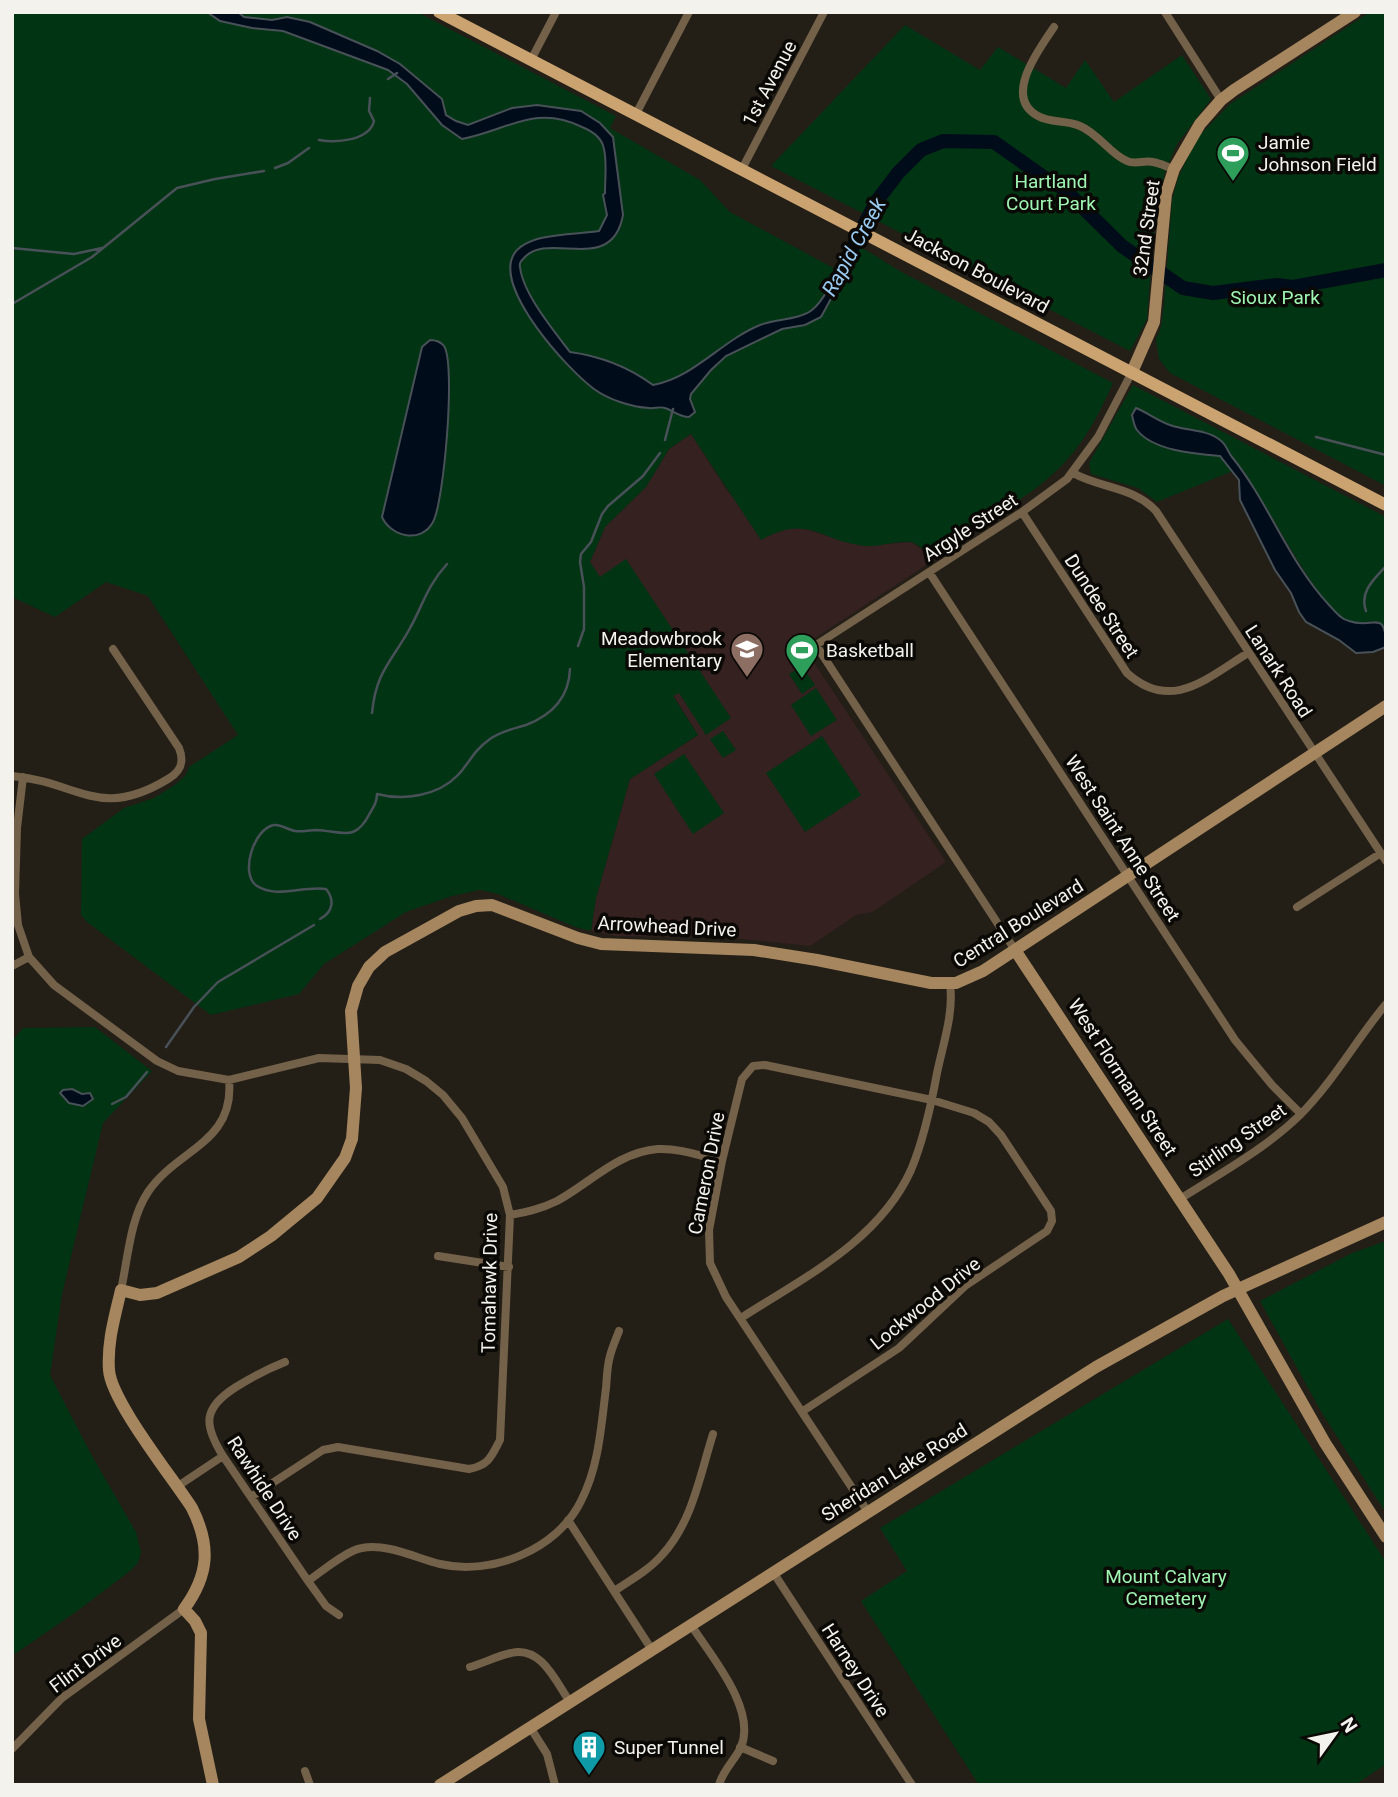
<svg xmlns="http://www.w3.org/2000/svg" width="1398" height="1797" font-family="Roboto,sans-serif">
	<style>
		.education { fill: #342120 }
		.green { fill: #003413 }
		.water { fill: #000c19; stroke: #495158; stroke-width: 2 }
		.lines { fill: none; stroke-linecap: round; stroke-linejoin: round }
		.stream { stroke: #495158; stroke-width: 2.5 }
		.river { stroke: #000c19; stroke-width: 14 }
		.street { stroke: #746149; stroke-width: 8 }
		.secondary { stroke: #a5865f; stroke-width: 12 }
		.primary { stroke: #cba370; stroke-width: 12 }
		.labels { text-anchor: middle; stroke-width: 7; stroke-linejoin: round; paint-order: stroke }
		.street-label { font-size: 19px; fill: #f4f2ec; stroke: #0b0906 }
		.poi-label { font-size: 19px; fill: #f4f2ec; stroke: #0b0906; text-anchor: start }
		.park-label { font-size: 19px; fill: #9ff6b2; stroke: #0b0906 }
		.water-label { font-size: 21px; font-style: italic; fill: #99caf1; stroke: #0b0906 }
	</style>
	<rect width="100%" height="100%" fill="#231f17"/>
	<path class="education" d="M691 434 728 492 775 532 797 527 865 546 911 542 928 553 934 554 937 558 803 646 946 862 886 903 872 912 856 915 810 946 732 938 616 936 591 931 596 898 630 779 698 735 590 562 605 527 646 487 669 449Z"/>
	<path class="green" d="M12 12H417L616 116 610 128 700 180 730 212 839 271 855 244C874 254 890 266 909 276L1113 383C1101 410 1087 438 1066 461 1036 495 974 528 934 554 924 553 919 543 910 542 896 540 880 547 866 546 820 542 810 513 761 540L691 434 669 449 646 487 605 527 590 562 600 577 626 559 731 718 706 735 679 693 673 696 698 735 630 779 596 898 591 931 575 927 498 894 480 890 452 896 406 912 324 964 299 994 211 1015 87 922 81 915 82 839 124 808 154 798 176 784 186 775 189 767 238 735 148 596 106 582 55 617 12 597Z
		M1370 12H1386V486L1170 373 1159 359 1156 340 1161 327 1164 305 1172 200 1178 178 1188 157 1201 134 1230 104Z
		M905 25 980 70 998 47 1066 88 1085 60 1114 102 1182 55 1211 99 1177 144 1165 172 1155 216 1147 319 1130 351 771 166Z
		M1133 385 1386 517V628L1377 621C1366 621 1357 625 1345 620 1333 614 1324 599 1316 588 1288 549 1268 506 1240 468L1157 502 1138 488 1091 474 1089 463Z
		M802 666 815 685 802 694 789 674Z
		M816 688 837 720 811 736 791 705Z
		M723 731 736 750 723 758 710 739Z
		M822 736 861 795 805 832 766 773Z
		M684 754 724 813 693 834 654 774Z
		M95 1027 152 1071 103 1123 62 1294 50 1375 91 1454 136 1532 141 1552 138 1563 130 1571 80 1609 12 1656V1041L23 1028Z
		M1386 1241V1513L1322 1413 1260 1301 1352 1253Z
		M1228 1319 1386 1562V1764L1355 1785H979L861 1601 907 1571 880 1528Z"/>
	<path class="water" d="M207 12H238L244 17 272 20 287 17 310 22 377 51 400 64 442 99 446 115 456 121 468 125 512 108 537 105 581 111 600 123 613 137 623 215C612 276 548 230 524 258 521 261 519 263 520 267 523 294 554 331 570 352 600 356 627 366 653 385 695 377 721 341 760 325 776 319 799 320 812 310 828 298 840 262 849 244L858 249 821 317 805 325 782 329 726 356 711 370 691 394 690 399 695 412 689 417C679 417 674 411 665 408 660 406 654 409 649 408 632 407 609 400 594 389 568 370 493 288 514 254 528 232 576 235 599 231L607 215 603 195 605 193C605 178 607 163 604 149 602 138 592 131 582 127 535 104 508 130 462 139L442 125 407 84 388 70 283 31 252 28 220 21Z
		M430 340C436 340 440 341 444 346 456 364 444 502 433 522 421 544 391 537 382 517L422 347Z
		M1136 408C1148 413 1158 421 1170 425 1186 431 1206 429 1220 440 1227 445 1227 451 1232 457 1269 503 1288 561 1329 605 1335 611 1340 619 1349 621 1373 630 1386 607 1386 647L1373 652 1356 653 1339 640 1306 622 1299 612 1291 593 1275 570 1240 500 1239 480 1220 456C1197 454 1153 451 1137 430 1134 426 1133 419 1132 415Z
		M72 1089 82 1094 90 1093 93 1099 83 1106 69 1103 60 1093 63 1090Z"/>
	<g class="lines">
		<path class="stream" d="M388 79 397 73
			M319 140C336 143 369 141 374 121L369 111 370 98
			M275 168 288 163 309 148
			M12 248 74 254 102 248
			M12 304 92 257 177 188 215 179 264 171
			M1316 437 1386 455
			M665 440 673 409
			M1366 611C1359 592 1374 579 1386 566
			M578 646 584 629V587L580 562 581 554 591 542 602 514 608 506 643 476 660 453
			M372 713C376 672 391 662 409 630 423 605 427 586 447 564
			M320 919C333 912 335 900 326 889 305 885 277 899 257 886 239 874 254 828 274 825 281 824 288 830 295 831 302 832 309 830 316 830 342 831 355 843 370 813 374 806 377 802 377 794 403 801 438 796 458 775 471 761 472 752 490 739 501 731 513 729 526 725 552 715 569 697 570 669
			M166 1047 194 1007 218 982 314 925
			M112 1104 126 1097 147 1072"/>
		<path class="river" d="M845 262 876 202 898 173 921 150 943 141 994 142 1042 176 1064 189 1122 246 1183 288 1213 293 1277 285 1293 287 1386 270"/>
		<path class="street" d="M1165 12 1221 100
			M1054 27C1040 48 1002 97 1038 116 1050 123 1066 120 1080 126 1099 134 1111 155 1127 161 1135 165 1144 160 1153 162 1160 163 1167 167 1174 169
			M531 60 556 12
			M636 114 689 12
			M742 169 824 12
			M1073 473C1102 489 1132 486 1156 511L1386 861
			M1022 512 1127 673C1171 713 1207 678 1248 653
			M929 572 1235 1040 1272 1085 1301 1114
			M12 776C79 782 99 821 168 779 180 772 185 763 179 748L113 649
			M23 777 17 828 15 894 18 925 29 957 54 985 157 1061 178 1071 229 1080 319 1058 380 1060 406 1069 426 1081 443 1095 462 1118 503 1187 510 1215 500 1440C491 1457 489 1465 469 1469L338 1447 323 1450 251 1497
			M1297 907 1381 853
			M1015 950 816 645 1022 512 1067 479 1098 437 1132 372
			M12 966 29 957
			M1180 1199C1221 1173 1265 1149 1300 1115 1333 1082 1356 1040 1386 1004
			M510 1215C526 1212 541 1209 557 1201 590 1183 618 1152 658 1149 679 1148 701 1156 722 1161
			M438 1256 509 1267
			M121 1290C128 1258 130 1219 148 1192 177 1149 235 1143 229 1080
			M741 1318C803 1278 879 1241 911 1170 924 1139 931 1106 937 1073 943 1044 954 1013 950 984
			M285 1362C267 1369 252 1377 236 1387 203 1408 203 1424 223 1456L308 1581 326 1606 339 1615
			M803 1411 899 1348 965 1286 1047 1231 1052 1221 1051 1211 1001 1135 989 1122 974 1113 932 1100 765 1065 753 1066 742 1079 722 1161 709 1230 710 1263 726 1297 868 1512
			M178 1486 223 1456
			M568 1520 652 1650
			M773 1572 912 1785
			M308 1581C321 1572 347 1550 362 1548 387 1543 416 1558 440 1564 491 1576 557 1550 581 1501 599 1466 601 1427 606 1388 607 1377 607 1366 610 1356 612 1348 616 1339 619 1331
			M614 1591C631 1580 649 1570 662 1555 692 1523 700 1475 713 1434
			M691 1625C711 1656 757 1709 741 1747 735 1760 723 1770 719 1785
			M470 1667C484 1663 497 1656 511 1653 541 1645 556 1682 570 1702
			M530 1727 547 1754 555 1785
			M740 1747 773 1761
			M12 1749 62 1698 184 1609
			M305 1771 310 1785"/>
		<path class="secondary" d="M1132 372 1154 322 1166 194 1174 169 1200 124 1221 100 1234 90 1355 12
			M1015 950 1229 1274 1325 1443 1386 1537
			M213 1785 199 1719 201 1633 195 1621 184 1609C209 1575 211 1546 192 1508 172 1477 111 1401 109 1370 107 1342 115 1316 121 1290L140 1295 157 1293 239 1257 271 1236 317 1198 345 1158 352 1139 356 1088 351 1011 358 986 369 967 385 952 459 911 476 906 492 905 578 938 601 944 754 950 817 960 931 983H956L983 971 1386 706
			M440 1785 1096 1367 1223 1296 1386 1222"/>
		<path class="primary" d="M439 12 1386 505"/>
	</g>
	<defs>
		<symbol id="stadium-pin" viewBox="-11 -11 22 30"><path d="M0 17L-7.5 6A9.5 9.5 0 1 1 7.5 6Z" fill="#2e9e5b" stroke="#0b0906"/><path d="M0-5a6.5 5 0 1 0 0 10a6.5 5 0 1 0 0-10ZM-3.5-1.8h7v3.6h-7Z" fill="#fff"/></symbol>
		<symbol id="school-pin" viewBox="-11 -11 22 30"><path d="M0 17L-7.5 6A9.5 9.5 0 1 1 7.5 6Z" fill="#8d6e63" stroke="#0b0906"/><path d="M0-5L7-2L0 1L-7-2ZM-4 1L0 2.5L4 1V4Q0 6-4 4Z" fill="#fff"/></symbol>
		<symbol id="building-pin" viewBox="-11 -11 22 30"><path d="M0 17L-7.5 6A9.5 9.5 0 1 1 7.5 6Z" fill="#0f9aa8" stroke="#0b0906"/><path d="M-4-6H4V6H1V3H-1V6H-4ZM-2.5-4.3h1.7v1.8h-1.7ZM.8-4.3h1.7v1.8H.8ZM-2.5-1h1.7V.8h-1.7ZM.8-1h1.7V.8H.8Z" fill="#fff"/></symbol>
	</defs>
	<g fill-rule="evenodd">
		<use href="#stadium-pin" x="1214" y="134" width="38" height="52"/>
		<use href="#school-pin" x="728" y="630" width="38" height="52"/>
		<use href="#stadium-pin" x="783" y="631" width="38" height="52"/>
		<use href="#building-pin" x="570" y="1728" width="38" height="52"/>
	</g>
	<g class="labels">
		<g class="street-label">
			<text transform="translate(769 83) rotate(-62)" y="7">1st Avenue</text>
			<text transform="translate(1146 228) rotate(-82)" y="7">32nd Street</text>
			<text transform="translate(977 270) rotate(28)" y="7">Jackson Boulevard</text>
			<text transform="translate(970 527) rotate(-33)" y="7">Argyle Street</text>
			<text transform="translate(1102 606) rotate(57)" y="7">Dundee Street</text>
			<text transform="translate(1279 671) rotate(57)" y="7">Lanark Road</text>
			<text transform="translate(1123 838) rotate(57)" y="7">West Saint Anne Street</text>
			<text transform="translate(1018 923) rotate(-32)" y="7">Central Boulevard</text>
			<text transform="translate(667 926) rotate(3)" y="7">Arrowhead Drive</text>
			<text transform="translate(1123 1077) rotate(57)" y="7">West Flormann Street</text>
			<text transform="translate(1237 1140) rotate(-35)" y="7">Stirling Street</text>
			<text transform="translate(706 1173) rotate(-79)" y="7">Cameron Drive</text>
			<text transform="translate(489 1283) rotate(-89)" y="7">Tomahawk Drive</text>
			<text transform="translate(925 1303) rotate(-39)" y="7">Lockwood Drive</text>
			<text transform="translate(894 1472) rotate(-32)" y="7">Sheridan Lake Road</text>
			<text transform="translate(265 1488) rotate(57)" y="7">Rawhide Drive</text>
			<text transform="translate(85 1663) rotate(-37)" y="7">Flint Drive</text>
			<text transform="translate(856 1670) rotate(57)" y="7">Harney Drive</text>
		</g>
		<g class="poi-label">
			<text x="1258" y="149">Jamie<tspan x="1258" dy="22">Johnson Field</tspan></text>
			<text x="722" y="645" text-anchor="end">Meadowbrook<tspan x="722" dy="22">Elementary</tspan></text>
			<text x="826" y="657">Basketball</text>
			<text x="614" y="1754">Super Tunnel</text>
		</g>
		<g class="park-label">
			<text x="1051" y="188">Hartland<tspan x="1051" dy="22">Court Park</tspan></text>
			<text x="1275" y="304">Sioux Park</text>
			<text x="1166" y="1583">Mount Calvary<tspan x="1166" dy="22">Cemetery</tspan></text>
		</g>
		<g class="water-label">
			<text transform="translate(854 247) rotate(-61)" y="7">Rapid Creek</text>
		</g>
	</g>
	<rect width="1398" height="1797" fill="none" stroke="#f4f2ec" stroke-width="28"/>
	<g transform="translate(1335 1734) rotate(57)" stroke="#0b0906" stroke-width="5" paint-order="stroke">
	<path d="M0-5L12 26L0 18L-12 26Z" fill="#f4f2ec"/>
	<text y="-10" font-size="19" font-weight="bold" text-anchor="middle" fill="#f4f2ec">N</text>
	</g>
</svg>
